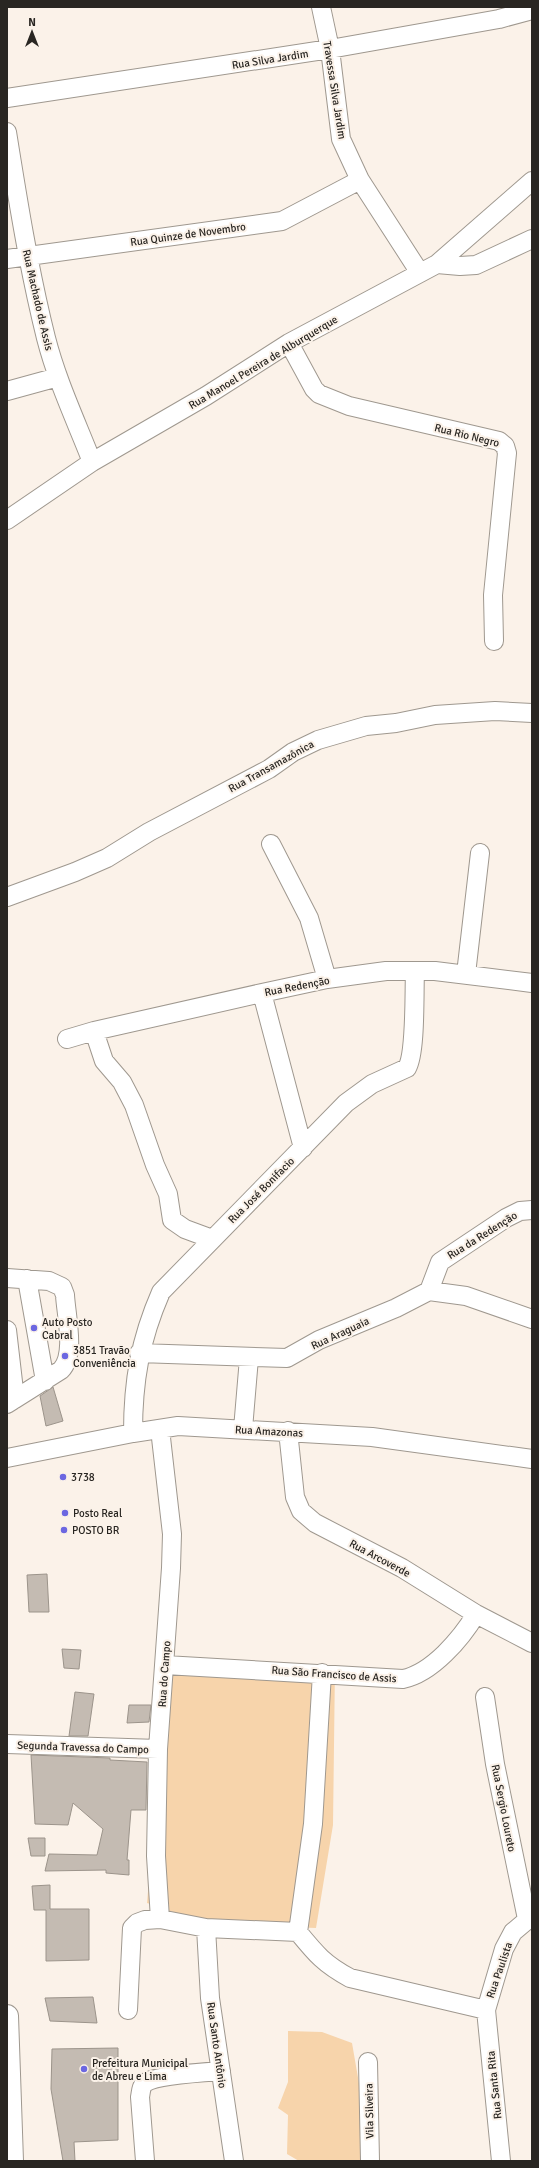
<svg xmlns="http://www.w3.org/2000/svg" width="539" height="2168" font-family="Signika,sans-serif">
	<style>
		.green { fill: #f7d4ab }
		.building { fill: #c4bbb2; stroke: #9c948b }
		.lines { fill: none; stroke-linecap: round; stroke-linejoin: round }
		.minor-casing { stroke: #9f988f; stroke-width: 20 }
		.highway-casing { stroke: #9f988f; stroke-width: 24 }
		.minor { stroke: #fff; stroke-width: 18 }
		.highway { stroke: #fff; stroke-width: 22 }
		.poi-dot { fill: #6c67e1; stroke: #fbf2e9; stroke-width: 1.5 }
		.labels { text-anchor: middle; stroke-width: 4; stroke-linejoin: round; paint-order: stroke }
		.street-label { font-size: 11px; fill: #292622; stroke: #fbf2e9 }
		.poi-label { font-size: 11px; fill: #292622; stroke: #fbf2e9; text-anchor: start }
	</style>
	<rect width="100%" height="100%" fill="#fbf2e9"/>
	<path class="green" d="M168 1659 335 1666 333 1825 316 1928 208 1924 147 1903Z
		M288 2031 322 2032 352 2043 361 2095 362 2161H299L287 2154 288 2115 278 2108 288 2082Z"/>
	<path class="building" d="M53 1387 63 1421 46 1426 40 1396Z
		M47 1574 49 1612H29L27 1575Z
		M62 1649 81 1650 79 1669 64 1668Z
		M75 1692 94 1694 88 1736H69Z
		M129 1705H151L149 1722 127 1723Z
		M31 1755 110 1758V1760L147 1762 146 1810H131L127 1860H129V1875L106 1873V1870L45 1871 49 1854 97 1855 103 1829 73 1803 68 1825 35 1824Z
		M28 1838H45V1856H31Z
		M50 1885V1909H89V1960L46 1961V1910H34L32 1886Z
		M93 1997 97 2023 50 2021 45 1998Z
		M118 2048V2140L74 2142 75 2161H63L51 2089 52 2049Z"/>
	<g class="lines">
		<defs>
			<path id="minor" d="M321 7 330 49 341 139 360 180 420 273
				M7 98 330 49 499 19 532 10
				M7 132C18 201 29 270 46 338 57 381 76 421 92 462
				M7 259 282 221 360 180
				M437 264 460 266 476 265 532 239
				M289 343 314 389 319 394 349 406 499 441 505 446 507 453 493 595 494 641
				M7 391 58 377
				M7 520 92 462 206 396 289 343 437 264 532 181
				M271 844 309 918 327 979
				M7 897 75 872 107 858 149 832 269 769 293 752 318 740 366 726 396 723 435 715 495 711 532 713
				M466 974 480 853
				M262 993 303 1148
				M94 1031 104 1061 122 1082 134 1105 155 1165 168 1194 172 1220 185 1229 212 1239
				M67 1039 94 1031 262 993 327 979 386 971H435L532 983
				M7 1278 49 1281 62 1287 65 1295C66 1315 76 1355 61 1370L7 1404
				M27 1279 45 1381
				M429 1291 440 1262 506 1218 520 1211 532 1210
				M7 1330 15 1399
				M139 1353 287 1358 319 1340 396 1308 429 1291 466 1296 532 1319
				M160 1429 172 1534 171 1568 158 1749 156 1856 160 1919
				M243 1429 249 1358
				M288 1431 295 1497 301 1511 315 1523 402 1568 476 1614 532 1643
				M133 1433C133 1381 140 1340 161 1292L346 1103 372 1084 407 1068C416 1053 414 993 415 972
				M7 1458 133 1433 178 1426 372 1437 532 1459
				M165 1665 403 1679C432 1673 461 1639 476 1614
				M485 1697 495 1764 527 1919
				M7 1744 158 1749
				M206 1928 210 1998 234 2161
				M298 1932 313 1824 322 1673
				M128 2010 132 1928 137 1923 145 1920 160 1919 206 1928 298 1932C316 1954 324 1964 350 1978L486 2010
				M368 2062 370 2161
				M145 2161 140 2097C141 2092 141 2086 145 2083 155 2075 206 2072 221 2071
				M501 2161 486 2010 504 1949 513 1932 532 1916"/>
			<path id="highway" d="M7 2016 12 2161"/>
		</defs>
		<use href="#minor" class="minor-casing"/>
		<use href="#highway" class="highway-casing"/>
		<use href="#minor" class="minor"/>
		<use href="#highway" class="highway"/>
	</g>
	<g class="poi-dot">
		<circle cx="34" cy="1328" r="4"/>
		<circle cx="65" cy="1356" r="4"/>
		<circle cx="63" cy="1477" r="4"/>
		<circle cx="65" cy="1513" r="4"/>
		<circle cx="64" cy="1530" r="4"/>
		<circle cx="84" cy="2069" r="4"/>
	</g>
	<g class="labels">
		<g class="street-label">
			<text transform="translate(270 59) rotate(-9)" y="4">Rua Silva Jardim</text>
			<text transform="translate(335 90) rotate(81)" y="4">Travessa Silva Jardim</text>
			<text transform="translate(188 234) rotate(-8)" y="4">Rua Quinze de Novembro</text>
			<text transform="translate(38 300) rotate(77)" y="4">Rua Machado de Assis</text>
			<text transform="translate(263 362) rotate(-31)" y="4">Rua Manoel Pereira de Alburquerque</text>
			<text transform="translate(467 435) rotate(14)" y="4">Rua Rio Negro</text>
			<text transform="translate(271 766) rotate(-29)" y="4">Rua Transamazônica</text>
			<text transform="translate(297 986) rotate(-11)" y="4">Rua Redenção</text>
			<text transform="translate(261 1190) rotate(-45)" y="4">Rua José Bonifacio</text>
			<text transform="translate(482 1235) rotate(-32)" y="4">Rua da Redenção</text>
			<text transform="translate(340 1333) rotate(-25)" y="4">Rua Araguaia</text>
			<text transform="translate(269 1431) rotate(3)" y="4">Rua Amazonas</text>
			<text transform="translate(380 1558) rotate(28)" y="4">Rua Arcoverde</text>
			<text transform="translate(164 1674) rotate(-86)" y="4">Rua do Campo</text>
			<text transform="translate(334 1674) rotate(4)" y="4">Rua São Francisco de Assis</text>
			<text transform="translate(83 1747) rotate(2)" y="4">Segunda Travessa do Campo</text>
			<text transform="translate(504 1808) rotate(79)" y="4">Rua Sergio Loureto</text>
			<text transform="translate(499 1970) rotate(-71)" y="4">Rua Paulista</text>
			<text transform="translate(217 2045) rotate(82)" y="4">Rua Santo Antônio</text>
			<text transform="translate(494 2085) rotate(-96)" y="4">Rua Santa Rita</text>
			<text transform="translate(369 2111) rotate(-91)" y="4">Vila Silveira</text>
		</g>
		<g class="poi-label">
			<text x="42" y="1326">Auto Posto<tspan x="42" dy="13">Cabral</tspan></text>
			<text x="73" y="1354">3851 Travão<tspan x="73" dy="13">Conveniência</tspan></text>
			<text x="71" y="1481">3738</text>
			<text x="73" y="1517">Posto Real</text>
			<text x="72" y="1534">POSTO BR</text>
			<text x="92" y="2067">Prefeitura Municipal<tspan x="92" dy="13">de Abreu e Lima</tspan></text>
		</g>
	</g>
	<rect width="539" height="2168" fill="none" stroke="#292622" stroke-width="16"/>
	<g transform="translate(32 32)" stroke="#fbf2e9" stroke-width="3" paint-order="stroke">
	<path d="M0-3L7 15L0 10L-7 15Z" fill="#292622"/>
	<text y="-6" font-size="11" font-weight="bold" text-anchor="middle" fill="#292622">N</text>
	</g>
</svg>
